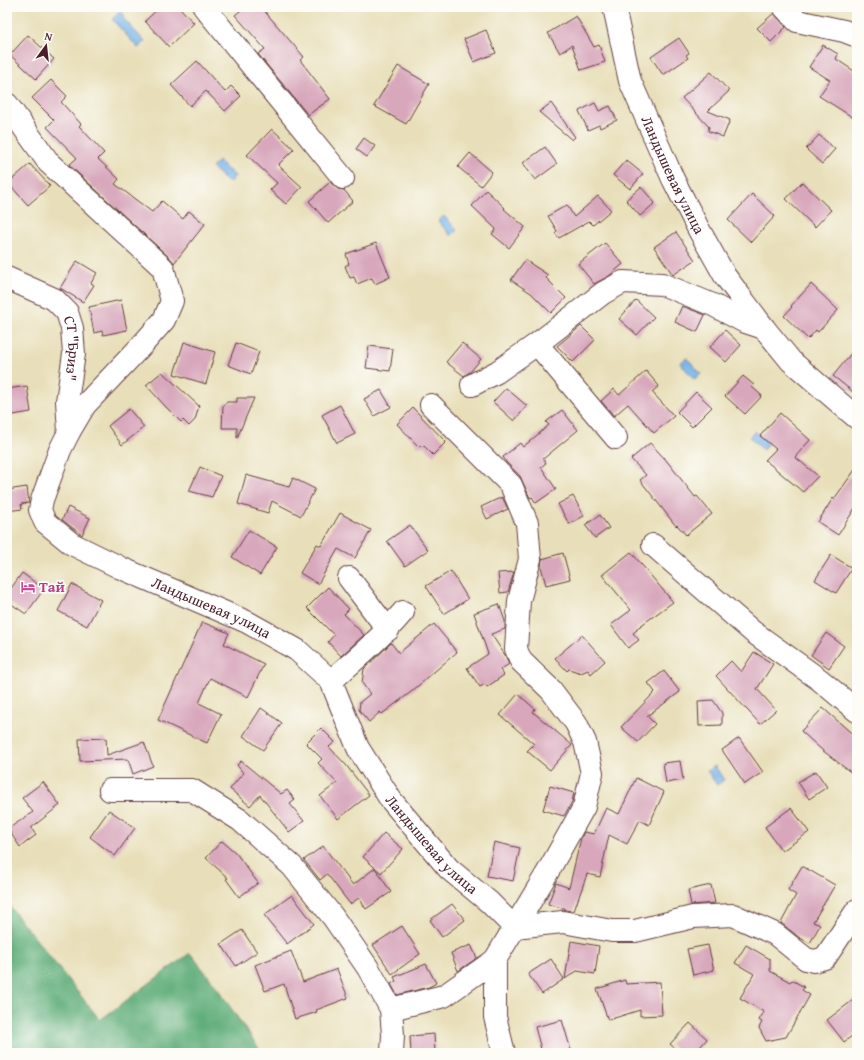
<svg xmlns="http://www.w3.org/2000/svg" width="864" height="1060" font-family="'Gentium Book Plus',serif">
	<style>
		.forest { fill: #5fad79; stroke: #546652 }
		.water { fill: #75b2e7; stroke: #606889 }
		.building { fill: #d8a7bc }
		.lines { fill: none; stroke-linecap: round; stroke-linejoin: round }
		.minor-casing { stroke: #623c40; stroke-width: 24 }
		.minor { stroke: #fff; stroke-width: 22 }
		.labels { text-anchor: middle; stroke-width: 3.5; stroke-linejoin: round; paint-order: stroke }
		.street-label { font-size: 15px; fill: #4a1f2b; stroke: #fdfcf7 }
		.hotel-label { font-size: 15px; font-weight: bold; fill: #b23c85; stroke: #fdfcf7; text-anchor: start }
	</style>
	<rect width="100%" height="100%" fill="#fdfcf7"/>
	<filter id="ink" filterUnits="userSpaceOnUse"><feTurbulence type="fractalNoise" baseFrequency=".025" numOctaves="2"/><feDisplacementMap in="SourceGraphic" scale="8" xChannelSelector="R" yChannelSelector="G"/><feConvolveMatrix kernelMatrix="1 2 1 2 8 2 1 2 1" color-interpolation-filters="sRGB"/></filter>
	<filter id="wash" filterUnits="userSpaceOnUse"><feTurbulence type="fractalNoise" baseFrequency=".012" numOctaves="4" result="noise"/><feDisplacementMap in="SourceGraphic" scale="16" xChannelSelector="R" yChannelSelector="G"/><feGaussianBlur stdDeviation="0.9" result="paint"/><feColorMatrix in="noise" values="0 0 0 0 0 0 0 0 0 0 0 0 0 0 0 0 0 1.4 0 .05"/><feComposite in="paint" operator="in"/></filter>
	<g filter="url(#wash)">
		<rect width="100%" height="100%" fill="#e8dfba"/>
		<path class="forest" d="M7 903 100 1020 190 953 213 982 262 1053H7Z"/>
		<path class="water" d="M121 11 125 16 123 18 145 42 138 48 112 19Z
			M218 161 235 176 229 183 212 168Z
			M444 216 457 230 451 236 438 221Z
			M687 358 701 374 694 379 680 363Z
			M755 431 768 443 763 450 749 437Z
			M715 766 724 780 717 785 707 771Z"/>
		<g id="blocks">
			<path class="building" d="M160 7H179L194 23 169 47 145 21Z
				M245 7H261L304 57 300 60 330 99 308 115 258 54 265 49 235 15Z
				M774 13 786 27 771 42 757 28Z
				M576 16 594 47 599 45 605 62 581 70 572 45 560 53 548 33Z
				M486 30 496 53 474 62 464 39Z
				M28 35 54 59 36 79 10 55Z
				M679 38 689 53 686 55 688 58 663 75 651 57Z
				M823 45 838 54 836 59 857 73V120L819 96 830 80 809 67Z
				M197 61 225 92 231 86 241 96 225 111 206 91 190 106 171 85Z
				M398 66 429 84 406 124 374 106Z
				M711 72 729 91 708 111 730 120 723 137 708 131 709 127 682 98Z
				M51 80 67 96 61 102 81 124 79 126 104 153 98 159 119 179 115 184 152 212 162 201 183 219 189 211 205 224 174 263 171 259 69 165 77 158 47 127 54 120 32 98Z
				M551 103 575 137 572 140 539 112Z
				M595 103 599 111 610 106 617 120 600 128 599 125 588 130 579 111Z
				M272 129 294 149 278 165 302 187 286 204 270 190 277 183 247 155Z
				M819 135 835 149 822 164 806 149Z
				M364 138 375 146 367 157 356 149Z
				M545 147 557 164 535 180 523 163Z
				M470 153 492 172 481 186 458 167Z
				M626 160 643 174 630 189 613 175Z
				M30 164 50 186 28 205 8 183Z
				M330 182 338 189 344 190 353 201 328 223 309 201Z
				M802 182 831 210 815 227 786 199Z
				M641 187 655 203 640 216 626 200Z
				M486 190 505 208 504 209 525 227 509 248 492 234 496 229 472 206Z
				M752 194 775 216 751 242 728 220Z
				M598 196 611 210 593 225 589 221 559 238 555 233 557 231 548 216 567 205 574 217Z
				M676 232 695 260 673 275 654 247Z
				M376 243 390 277 375 284 372 278 357 284 354 277 350 278 345 266 349 264 346 254Z
				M605 243 623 264 609 276 594 284 578 264Z
				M525 260 548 275 546 278 566 298 551 313 531 293 511 280Z
				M77 261 97 273 91 283 94 285 83 302 60 288Z
				M811 284 838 310 818 332 816 330 808 339 784 316 792 307 791 306Z
				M121 300 127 330 103 335 102 331 94 333 89 307Z
				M636 300 654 317 637 335 619 319Z
				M682 306 705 315 697 332 675 322Z
				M581 326 595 340 573 362 557 346Z
				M725 330 741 345 726 362 710 347Z
				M184 342 215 352 206 384 174 374Z
				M236 343 259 352 251 374 228 365Z
				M462 343 481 359 471 371 464 376 446 362Z
				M369 346 393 349 390 371 366 368Z
				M857 346V395L833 376Z
				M646 371 659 386 652 392 674 416 654 433 628 404 614 416 601 401 614 389 619 395Z
				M162 372 199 406 195 420 189 426 183 420 181 422 165 406 146 385Z
				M743 376 754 385 752 387 762 396 745 414 725 396Z
				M27 386 31 412 7 416V389Z
				M506 388 527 406 514 421 493 402Z
				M381 390 391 407 374 416 364 399Z
				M696 392 712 407 692 427 677 412Z
				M237 398H254L237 438V428H222L223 405 227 402H237Z
				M340 405 355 434 337 443 322 415Z
				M413 408 446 442 433 455 424 446 422 447 420 445 419 447 397 424Z
				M129 409 144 427 122 445 108 426Z
				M562 410 578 430 543 459 546 463 541 467 556 489 536 503 532 497 530 498 520 476 506 462 503 457 520 443 523 447 549 425 546 422Z
				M780 413 810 440 795 457 818 476 803 492 765 460 776 449 760 436Z
				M650 443 666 460 695 497 697 496 712 514 686 535 677 525 676 526 640 480 646 475 631 459Z
				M200 467 221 476 212 497 189 491Z
				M857 467V505L838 535 818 522 833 498 834 499Z
				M246 475 289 487 293 478 315 489 301 516 272 501 268 513 238 504Z
				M27 487 29 503 21 504 22 509 7 511V490Z
				M573 496 584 516 569 524 558 504Z
				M502 497 508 509 487 519 481 507Z
				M68 507 90 518 82 535 62 520Z
				M340 513 371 530 355 558 338 549 318 584 300 573 317 544 321 546Z
				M600 515 609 528 595 538 585 525Z
				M410 525 428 550 405 566 387 541Z
				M249 530 277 547 260 575 232 557Z
				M631 552 673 602 636 629 637 630 633 633 639 640 628 648 611 625 631 610 602 575Z
				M563 553 570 579 546 585 541 567 542 559Z
				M831 555 852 568 836 593 815 580Z
				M451 571 468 599 444 614 426 586Z
				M514 572 508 592 500 593 498 573Z
				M22 573 44 589 26 614 7 601V594Z
				M72 584 101 600 87 626 58 611Z
				M328 587 349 609 344 614 364 635 341 656 328 642 334 635 307 608Z
				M499 604 505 621V629L491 634 505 655 509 664 500 670 504 675 487 687 485 684 480 687 467 668 488 654 474 613Z
				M202 622 229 633 224 644 264 664 248 697 210 678 199 703 221 714 207 743 158 720Z
				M434 624 457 652 411 692 382 714 380 712 369 722 359 710 360 702 370 694 362 683 364 669 391 643 399 653Z
				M826 633 844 646 829 668 811 655Z
				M582 635 605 661 591 674 588 670 581 673 569 669 567 671 555 658Z
				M754 652 773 664 757 689 776 710 760 724 716 676 731 661 741 672Z
				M664 671 680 692 647 716 655 724 638 742 621 727 655 692 648 683Z
				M518 694 535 709 533 712 572 745 550 770 527 751 534 744 500 715Z
				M713 700 722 713V725L699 726 698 701Z
				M261 708 282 723 263 750 243 736Z
				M823 708 857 738V777L822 750 801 731Z
				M321 728 335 742 329 747 346 765 369 795 338 819 320 796 337 783 318 763 322 759 306 743Z
				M106 738 107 755 144 742 153 766 133 774 128 759 80 761 79 739Z
				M739 738 763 772 745 784 722 750Z
				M241 761 281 794 287 790 295 800 290 804 304 821 289 832 260 795 250 806 230 789 243 773 237 765Z
				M680 761 683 780 666 783 663 763Z
				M816 771 827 787 809 799 798 782Z
				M636 778 664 792 649 825 640 820 627 844 609 835 600 877 587 874 574 911 564 910 565 908H561L548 904 556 883 569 888 581 838 584 832 594 834 606 808 619 814Z
				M43 782 60 805 31 828 36 835 20 847 8 829 33 812 22 798Z
				M550 786 574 793 572 802 564 816 543 810Z
				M791 808 809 832 782 851 765 827Z
				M109 810 135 828 115 856 90 837Z
				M384 833 403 849 381 873 363 857Z
				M222 841 236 853 258 883 239 897 226 879 228 878 206 858Z
				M494 842 520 848 513 881 487 876Z
				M323 846 353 885 375 868 391 892 366 909 359 898 350 904 327 874 320 880 304 860Z
				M802 866 835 885 813 922 820 925 810 943 800 938 781 923 796 895 788 890Z
				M711 885 715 903 691 905 688 890Z
				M292 895 314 924 287 944 264 915Z
				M452 904 465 920 442 937 430 920Z
				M402 926 420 954 392 974 373 945Z
				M242 930 257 952 236 966 221 944Z
				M571 941 599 946 595 974 577 971 565 979Z
				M471 945 477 958 458 971 451 953Z
				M708 945 714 970 693 975 687 949Z
				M746 945 770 959V971L790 982 792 980 804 987 802 990 810 995 786 1037 766 1041 759 1028 762 1022 759 1020 764 1012 740 998 754 974 735 963Z
				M291 951 303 982 337 969 348 998 316 1010 317 1012 295 1019 284 984 265 991 255 965Z
				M551 959 564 979 542 994 528 974Z
				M426 964 436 983 429 987 397 995 391 984 396 981 394 977Z
				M625 980 626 984 660 982 662 1015 640 1016V1010L608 1020 597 989Z
				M857 997V1032L844 1042 827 1020Z
				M562 1020 571 1050 561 1053H542L535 1027Z
				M690 1023 707 1039 695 1053H680L670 1044Z
				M434 1034 435 1053H411L410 1036Z"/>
		</g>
	</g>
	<g filter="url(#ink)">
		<use href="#blocks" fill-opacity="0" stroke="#623c40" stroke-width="1"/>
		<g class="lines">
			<defs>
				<g id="minor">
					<path d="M204 7 343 178"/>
					<path id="s1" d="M614 7 630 81 673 179 699 230 725 276 764 328 791 361 857 418"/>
					<path d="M784 7 797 21 844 31 857 36"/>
					<path id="s2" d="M7 104 49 163 163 268 172 301 164 320 142 345 85 405 69 432 60 450 42 500 40 510 45 522 72 544 121 568 247 622 297 650 331 681 358 748 391 800 449 869 489 902 514 927 563 922 612 931H635L693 917 733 915 775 934 806 959 814 961 825 958 857 910"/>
					<path id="s3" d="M7 278 54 299 67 312 72 328 74 354 67 401 69 432"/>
					<path d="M537 344 616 438"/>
					<path d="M472 385 497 372 537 344 603 293 623 282 662 284 713 305 743 321 764 328"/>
					<path d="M431 405 511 485 527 523 530 559 519 601 516 649 521 661 551 690 576 723 585 742 592 773 584 807 546 875 495 960V1017L504 1053"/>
					<path d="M653 545 753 632 820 680 857 711"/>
					<path d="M349 578 388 630"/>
					<path d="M331 681C356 659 381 638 403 612"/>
					<path d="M110 790H192L240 820 292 866 333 917 368 968 391 1009 393 1035 392 1053"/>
					<path d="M391 1009 444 996 495 960"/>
				</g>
			</defs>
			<use href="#minor" class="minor-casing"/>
			<use href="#minor" class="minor"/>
		</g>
	</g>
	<defs>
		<symbol id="hotel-bare" viewBox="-9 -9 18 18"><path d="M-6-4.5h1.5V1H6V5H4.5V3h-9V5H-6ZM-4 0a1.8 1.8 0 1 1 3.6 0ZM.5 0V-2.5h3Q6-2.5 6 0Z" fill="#d1479c" stroke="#fdfcf7" stroke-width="2.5" paint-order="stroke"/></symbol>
	</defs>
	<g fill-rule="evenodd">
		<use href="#hotel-bare" x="18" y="577" width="20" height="20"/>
	</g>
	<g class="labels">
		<g class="street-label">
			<text dy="5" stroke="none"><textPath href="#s1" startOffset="179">Ландышевая улица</textPath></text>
			<text dy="5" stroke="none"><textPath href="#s3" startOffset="107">СТ "Бриз"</textPath></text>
			<text dy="5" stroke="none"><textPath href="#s2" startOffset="714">Ландышевая улица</textPath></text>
			<text dy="5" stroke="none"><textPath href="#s2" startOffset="1050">Ландышевая улица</textPath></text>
		</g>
		<g class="hotel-label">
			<text x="39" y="592">Тай</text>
		</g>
	</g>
	<rect width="864" height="1060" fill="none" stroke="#fdfcf7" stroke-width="24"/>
	<g transform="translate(46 46) rotate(15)" stroke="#fdfcf7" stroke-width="3" paint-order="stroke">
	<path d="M0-3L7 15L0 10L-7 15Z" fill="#4a1f2b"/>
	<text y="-6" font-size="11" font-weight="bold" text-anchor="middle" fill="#4a1f2b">N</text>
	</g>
</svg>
